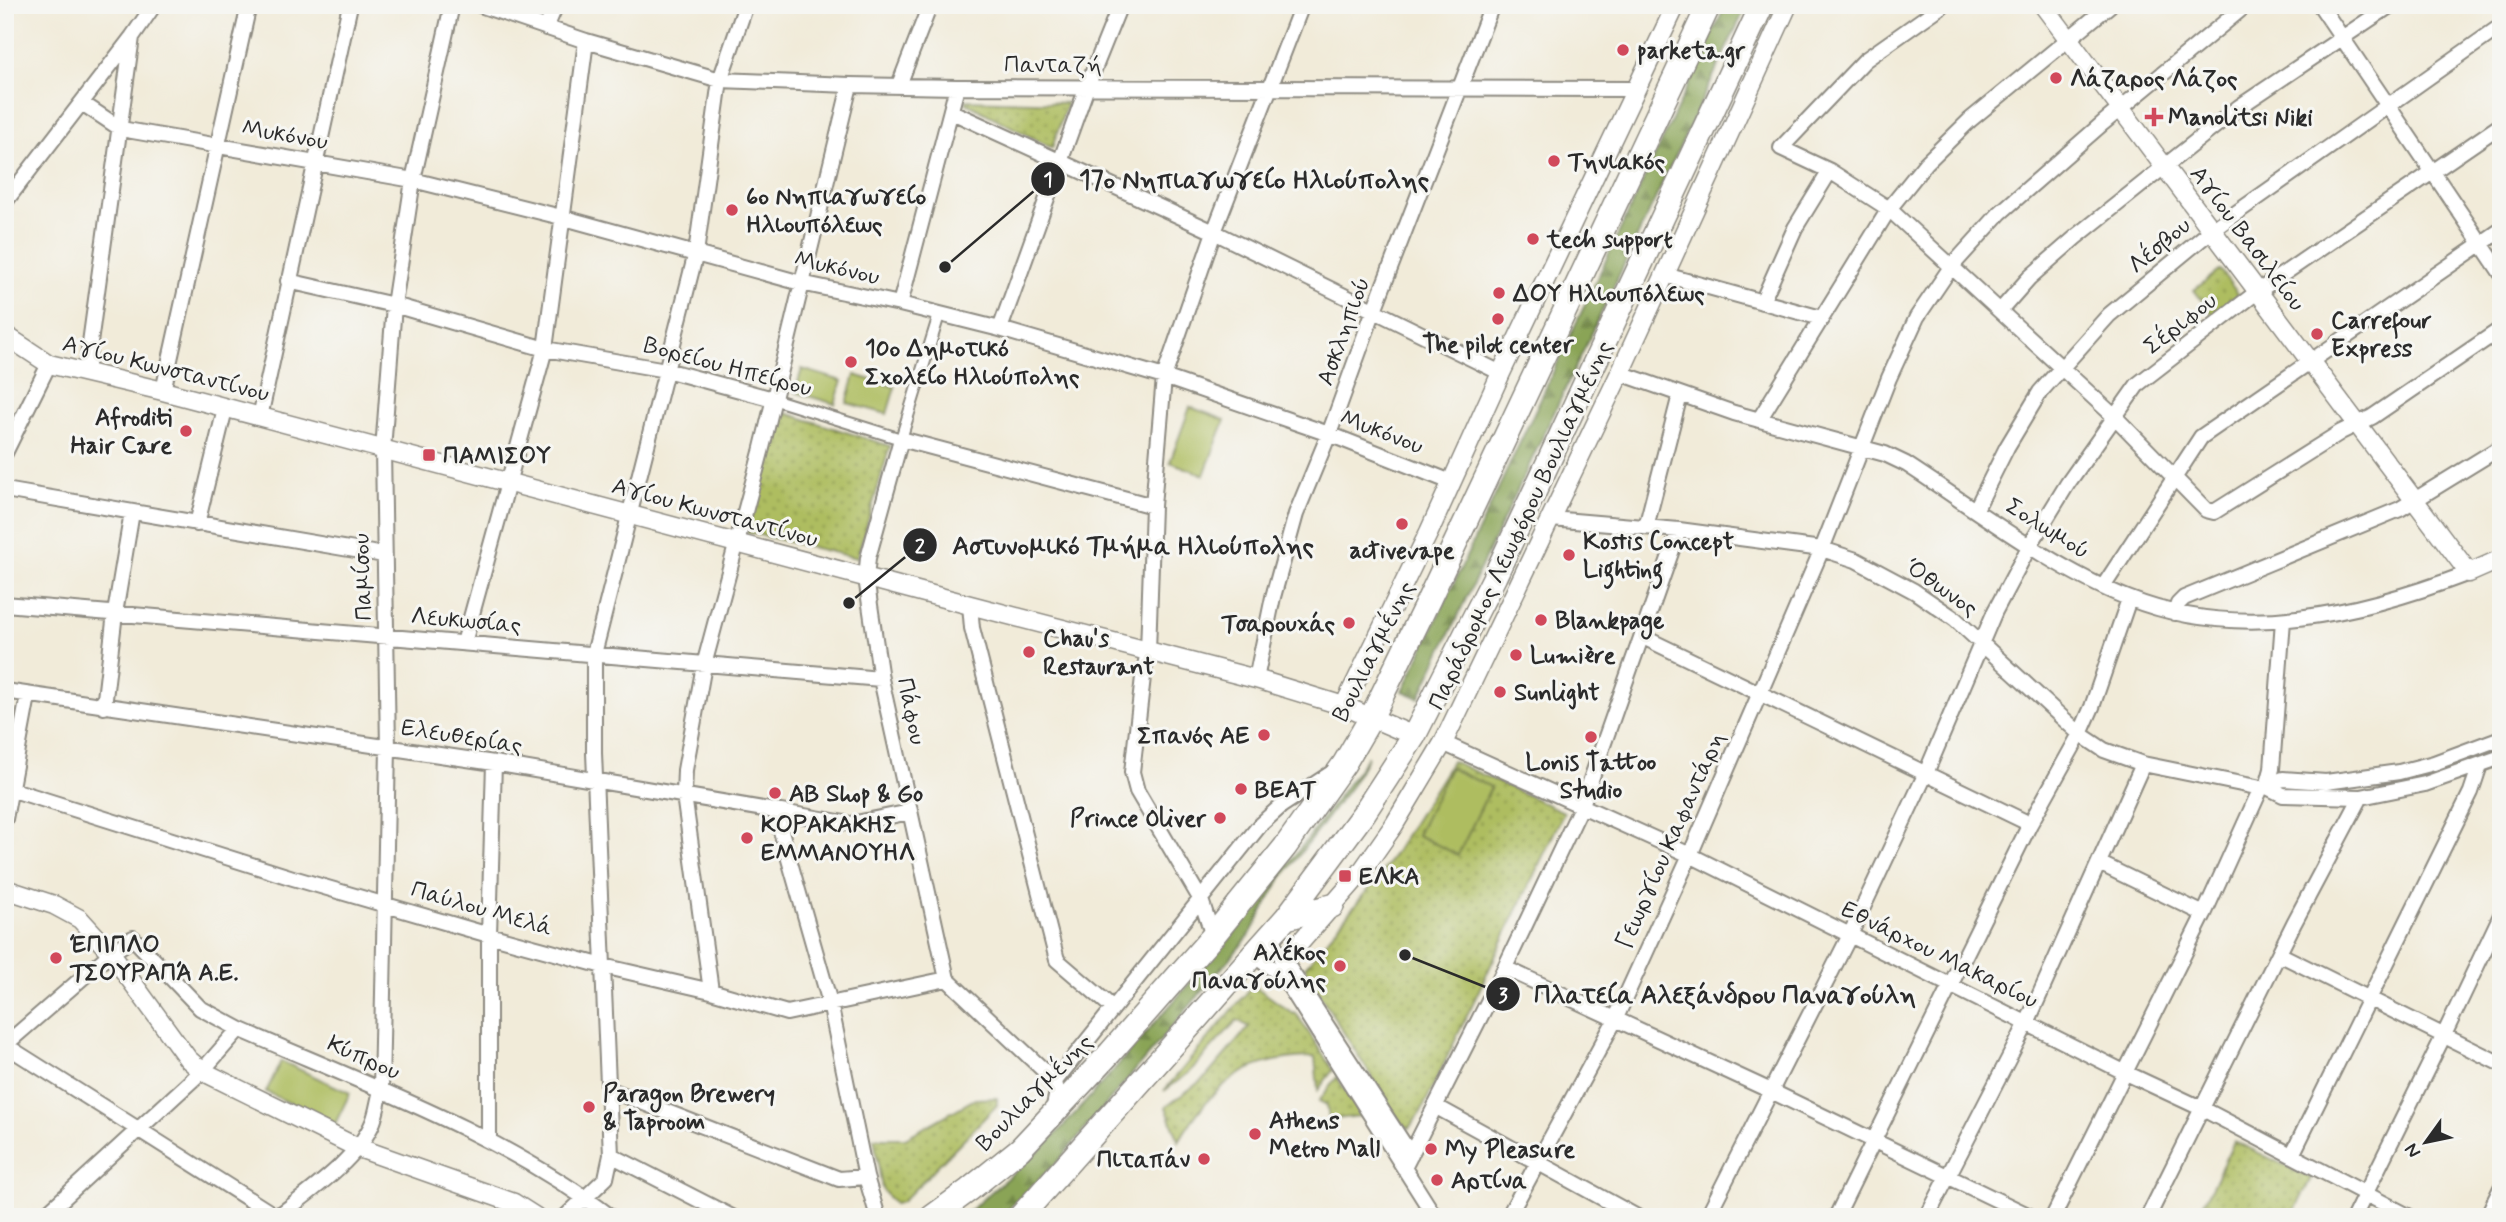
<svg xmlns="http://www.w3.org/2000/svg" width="2506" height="1222" font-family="Mynerve,sans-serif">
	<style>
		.grass { fill: url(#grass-dots); stroke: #6c7446; stroke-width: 2 }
		.forest { fill: url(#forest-firs); stroke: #5a6840; stroke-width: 2 }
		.pitch { fill: #aebd60; stroke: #6c7446; stroke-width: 2 }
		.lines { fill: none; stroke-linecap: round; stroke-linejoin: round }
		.pedestrian-casing { stroke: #8e8b82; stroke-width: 14 }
		.minor-casing { stroke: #8e8b82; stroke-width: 18 }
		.tertiary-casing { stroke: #8e8b82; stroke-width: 21 }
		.primary-casing { stroke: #8e8b82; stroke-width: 26 }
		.pedestrian { stroke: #fff; stroke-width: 10 }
		.minor { stroke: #fff; stroke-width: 14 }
		.tertiary { stroke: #fff; stroke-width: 18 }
		.primary { stroke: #fff; stroke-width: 23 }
		.poi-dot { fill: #d1495b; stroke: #f6f6f2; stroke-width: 2.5 }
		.labels { text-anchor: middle; stroke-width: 6; stroke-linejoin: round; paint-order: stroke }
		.poi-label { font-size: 24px; font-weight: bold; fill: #2b2b2b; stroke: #f6f6f2; text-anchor: start }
		.street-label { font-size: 24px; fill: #2b2b2b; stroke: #f6f6f2 }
		.leader { fill: none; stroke: #2b2b2b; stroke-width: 2.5 }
		.callout-dot { fill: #2b2b2b; stroke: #f6f6f2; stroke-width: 2.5 }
		.mark-label { font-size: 21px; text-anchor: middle; font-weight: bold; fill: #fff }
		.callout-label { font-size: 26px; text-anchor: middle; font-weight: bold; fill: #2b2b2b; stroke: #f6f6f2; stroke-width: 6; stroke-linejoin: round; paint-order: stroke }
	</style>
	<defs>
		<pattern id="grass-dots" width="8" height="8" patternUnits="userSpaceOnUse" patternTransform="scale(1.75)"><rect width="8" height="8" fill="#aebd60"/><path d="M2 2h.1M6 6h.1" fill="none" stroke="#8e9a4f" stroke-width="1.8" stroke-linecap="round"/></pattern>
		<pattern id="forest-firs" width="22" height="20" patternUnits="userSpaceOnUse" patternTransform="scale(1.75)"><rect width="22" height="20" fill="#8aa456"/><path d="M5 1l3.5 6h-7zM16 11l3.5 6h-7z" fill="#718647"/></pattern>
	</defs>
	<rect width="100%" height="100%" fill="#f6f6f2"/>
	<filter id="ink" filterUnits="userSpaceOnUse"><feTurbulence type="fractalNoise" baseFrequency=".0143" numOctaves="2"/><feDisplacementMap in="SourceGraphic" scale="14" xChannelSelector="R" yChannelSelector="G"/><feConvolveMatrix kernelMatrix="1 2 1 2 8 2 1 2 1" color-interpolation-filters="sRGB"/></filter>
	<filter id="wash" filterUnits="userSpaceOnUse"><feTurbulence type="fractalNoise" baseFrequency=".00686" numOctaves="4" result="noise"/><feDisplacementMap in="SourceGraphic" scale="28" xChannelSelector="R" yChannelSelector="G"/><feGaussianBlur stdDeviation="1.57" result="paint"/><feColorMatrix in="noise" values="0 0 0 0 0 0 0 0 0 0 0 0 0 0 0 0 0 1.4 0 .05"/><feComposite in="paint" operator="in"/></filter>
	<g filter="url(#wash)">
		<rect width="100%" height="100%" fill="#f1ebd9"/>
		<path class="grass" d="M966 100 1067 103 1052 148 966 103Z
			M2220 270 2239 295 2213 315 2194 290Z
			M776 410 890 446 857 558 747 532Z
			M1452 761 1564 812 1421 1112 1409 1128 1403 1126 1395 1114 1310 979 1305 967 1383 871Z
			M1256 987 1294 1014 1296 1013 1333 1070 1318 1090 1315 1057C1247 1057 1212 1084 1179 1141L1166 1107 1207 1076 1249 1027 1237 1020 1190 1072 1164 1091 1249 990Z
			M1337 1077 1361 1116 1329 1120 1327 1105 1319 1101Z
			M997 1098V1105L902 1202 894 1204 882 1189 874 1138H905L975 1099Z
			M2234 1141 2311 1178 2292 1217H2218L2201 1209Z"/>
		<path class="forest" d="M1726 5H1747L1419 698 1403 691Z
			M1368 756 1353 783 1279 882 1249 936 1059 1160 1000 1217H962L1049 1142 1089 1098 1238 928 1309 837Z"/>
		<path class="pitch" d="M802 369 842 381 835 404 795 392Z
			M855 375 895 387 887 414 847 403Z
			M1190 407 1225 420 1204 475 1170 462Z
			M1450 768 1491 787 1458 855 1417 835Z
			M281 1061 350 1093 335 1124 266 1092Z"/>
	</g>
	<g filter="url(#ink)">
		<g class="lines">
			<defs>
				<path id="pedestrian" d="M773 399 901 439 939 315"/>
				<path id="minor" d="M480 5 586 41 720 80 850 85 957 87 1637 89
					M1943 5 1865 60 1781 148 1830 171 1889 209 2116 418 2206 510 2214 512 2341 432 2372 417 2501 329
					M2320 5 2501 273
					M546 28 556 5
					M899 85 930 5
					M82 103 121 129 413 180 561 217 801 283 900 304 1000 329 1164 377 1329 434 1451 482
					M952 112 1214 232 1501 373
					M5 202 132 37 154 5
					M1665 275 1821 318
					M288 281 394 305 545 349 666 370 773 399
					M1762 302 1795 228 1830 171
					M900 304 957 87
					M2000 311 2029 278 2076 237 2239 107 2391 5
					M1000 329 1087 87 1120 5
					M86 372 132 37
					M1620 373 1734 413 1885 454 1906 464C1977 510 2050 567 2128 598 2240 643 2361 614 2469 573
					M163 391 249 5
					M260 417 350 5
					M1759 420 1889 209 1926 163 1970 120 2110 5
					M5 453 49 364
					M5 490 384 555
					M1976 509 2007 447 2040 392 2109 315 2212 230 2501 26
					M1551 519 1679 530 1822 549 1856 560 1914 591 1955 619 2080 734 2104 750 2143 764 2261 788 2283 779 2326 782 2399 772 2434 763 2501 738
					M197 524 225 409
					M1646 527 1680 395
					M2103 587 2201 437 2501 230
					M5 604 881 679
					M970 605 972 628 1057 960 1113 1008
					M2175 613 2178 604 2184 598 2400 509 2501 447
					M1643 637 2030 824
					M464 643 545 349 586 41
					M1256 679 1273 597 1296 514 1329 434 1374 310 1492 5
					M5 691 494 763 851 824 910 812
					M104 707 115 613 132 512
					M1443 743 1690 855 2126 1073 2203 1109 2410 1217
					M2267 787 2283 795 2361 797 2425 784 2501 757
					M2267 787 2272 769 2283 620
					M10 789 293 878 489 935 603 966 711 991 787 1013 947 979
					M775 810 830 1003 866 1177 878 1217
					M5 819 28 696
					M2099 863 2204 914
					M1213 936 1201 900 1137 791 1132 772 1143 677 1148 651 1153 506 1164 377 1214 232 1302 5
					M1269 937 1411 1155
					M2279 954 2501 1064
					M1253 955 1276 971 1286 981 1435 1217
					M1505 968 1771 1091 2032 1217
					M711 991 684 795 685 770 704 665 761 452 850 85
					M5 1045 111 953 133 938 200 1008 239 1029C365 1084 500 1133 611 1217
					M5 1045 277 1217
					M1055 1081 1260 825 1281 806 1333 772
					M608 1089 839 1179 866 1177
					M1435 1106 1637 1217
					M1053 1111 1057 1092 1055 1081 947 979 881 679 866 578 868 558 901 439 1153 506
					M489 1140V935L494 763
					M611 1155 732 1217
					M2292 1155 2471 792 2480 765
					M1404 1168 1499 980 1582 805 1679 530
					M43 1217 202 1071 239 1029
					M277 1217C308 1193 358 1159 373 1122 377 1112 378 1101 381 1091L388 748 383 450 394 305 413 180 452 5
					M565 1217 606 1178 611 1155 594 753V654L696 253 720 80 746 5
					M1508 1217 1615 1020 1690 855 1822 549 1889 378 1917 317 1951 267 2000 213 2103 123 2246 5
					M1707 1217 1850 935 1926 773 1995 611 2030 545 2068 483 2138 384 2257 292 2501 125
					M1836 1217 2030 824 2080 734 2092 707 2129 599
					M1927 1217 2027 1023 2143 764
					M2053 1217 2204 914 2261 788
					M2148 1217 2294 923 2361 797
					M2354 1217 2444 1035 2501 915
					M2487 1217 2501 1188"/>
				<path id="tertiary" d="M2043 5 2469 573 2501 559
					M5 335 49 364 163 391 970 605 1256 679 1344 706 1414 736
					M1344 706 1429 532 1501 373 1676 5
					M5 889 54 905 80 919 111 953 188 1059 202 1071 356 1147 514 1203 536 1217
					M1284 961 1359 875 1394 825 1443 743 1620 373 1788 5"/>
				<path id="primary" d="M1286 918 1332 906
					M932 1217 969 1190 1020 1149 1110 1053 1213 936 1285 847 1344 764 1372 716 1429 599 1709 5
					M1020 1217 1286 918 1364 813 1414 736 1495 576 1762 5"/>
			</defs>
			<use href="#pedestrian" class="pedestrian-casing"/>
			<use href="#minor" class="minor-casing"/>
			<use href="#tertiary" class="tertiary-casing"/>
			<use href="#primary" class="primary-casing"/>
			<use href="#pedestrian" class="pedestrian"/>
			<use href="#minor" class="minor"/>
			<use href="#tertiary" class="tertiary"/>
			<use href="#primary" class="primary"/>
		</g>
	</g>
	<g class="poi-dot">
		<circle cx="1623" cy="50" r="7"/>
		<circle cx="2056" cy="78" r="7"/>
		<path d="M2150.5 106.5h7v7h7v7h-7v7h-7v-7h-7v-7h7z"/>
		<circle cx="1554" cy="161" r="7"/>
		<circle cx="732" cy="210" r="7"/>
		<circle cx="1533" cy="239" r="7"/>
		<circle cx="1499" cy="293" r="7"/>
		<circle cx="1498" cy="319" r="7"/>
		<circle cx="2317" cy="334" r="7"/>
		<circle cx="851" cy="362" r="7"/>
		<circle cx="186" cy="431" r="7"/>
		<rect x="422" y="448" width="14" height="14" rx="3.5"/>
		<circle cx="1402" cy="524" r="7"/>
		<circle cx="1569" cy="555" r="7"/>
		<circle cx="1541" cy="620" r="7"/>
		<circle cx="1349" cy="623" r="7"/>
		<circle cx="1029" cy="652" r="7"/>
		<circle cx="1516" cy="655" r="7"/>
		<circle cx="1500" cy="692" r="7"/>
		<circle cx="1264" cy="735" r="7"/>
		<circle cx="1591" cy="737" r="7"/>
		<circle cx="1241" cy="789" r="7"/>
		<circle cx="775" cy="793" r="7"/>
		<circle cx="1220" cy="818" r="7"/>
		<circle cx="747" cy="838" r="7"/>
		<rect x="1338" y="869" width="14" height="14" rx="3.5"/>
		<circle cx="56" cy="958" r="7"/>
		<circle cx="1340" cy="966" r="7"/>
		<circle cx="589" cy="1107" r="7"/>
		<circle cx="1255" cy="1134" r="7"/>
		<circle cx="1431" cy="1149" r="7"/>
		<circle cx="1204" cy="1159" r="7"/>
		<circle cx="1437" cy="1180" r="7"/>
	</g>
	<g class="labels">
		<g class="poi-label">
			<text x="1637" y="58">parketa.gr</text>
			<text x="2070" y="86">Λάζαρος Λάζος</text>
			<text x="2168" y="125">Manolitsi Niki</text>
			<text x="1568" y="169">Τηνιακός</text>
			<text x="746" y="204">6ο Νηπιαγωγείο<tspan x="746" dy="28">Ηλιουπόλεως</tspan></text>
			<text x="1547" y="247">tech support</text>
			<text x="1513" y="301">ΔΟΥ Ηλιουπόλεως</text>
			<text x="2331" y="328">Carrefour<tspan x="2331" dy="28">Express</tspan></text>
			<text x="1498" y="352" text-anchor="middle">The pilot center</text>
			<text x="865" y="356">10ο Δημοτικό<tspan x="865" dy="28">Σχολείο Ηλιούπολης</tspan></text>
			<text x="172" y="425" text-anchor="end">Afroditi<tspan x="172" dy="28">Hair Care</tspan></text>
			<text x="443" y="463">ΠΑΜΙΣΟΥ</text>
			<text x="1583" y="549">Kostis Concept<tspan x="1583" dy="28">Lighting</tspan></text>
			<text x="1402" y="558" text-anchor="middle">activevape</text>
			<text x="1555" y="628">Blankpage</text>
			<text x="1335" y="631" text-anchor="end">Τσαρουχάς</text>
			<text x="1043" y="646">Chau's<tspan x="1043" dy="28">Restaurant</tspan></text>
			<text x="1530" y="663">Lumière</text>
			<text x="1514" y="700">Sunlight</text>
			<text x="1250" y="743" text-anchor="end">Σπανός ΑΕ</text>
			<text x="1591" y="770" text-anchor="middle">Lonis Tattoo<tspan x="1591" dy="28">Studio</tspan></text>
			<text x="1255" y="797">ΒΕΑΤ</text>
			<text x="789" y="801">ΑΒ Shop &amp; Go</text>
			<text x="1206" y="826" text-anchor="end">Prince Oliver</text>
			<text x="761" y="832">ΚΟΡΑΚΑΚΗΣ<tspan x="761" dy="28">ΕΜΜΑΝΟΥΗΛ</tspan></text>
			<text x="1359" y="884">ΕΛΚΑ</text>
			<text x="70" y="952">ΈΠΙΠΛΟ<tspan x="70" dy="28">ΤΣΟΥΡΑΠΆ Α.Ε.</tspan></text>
			<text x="1326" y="960" text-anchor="end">Αλέκος<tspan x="1326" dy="28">Παναγούλης</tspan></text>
			<text x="603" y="1101">Paragon Brewery<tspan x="603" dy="28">&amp; Taproom</tspan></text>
			<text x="1269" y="1128">Athens<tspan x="1269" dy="28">Metro Mall</tspan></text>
			<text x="1445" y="1157">My Pleasure</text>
			<text x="1190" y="1167" text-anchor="end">Πιταπάν</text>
			<text x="1451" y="1188">Αρτίνα</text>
		</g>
		<g class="street-label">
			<text x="1053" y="72">Πανταζή</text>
			<text transform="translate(285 134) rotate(10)" y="8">Μυκόνου</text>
			<text transform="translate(2248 238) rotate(53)" y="8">Αγίου Βασιλείου</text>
			<text transform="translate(2159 245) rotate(-40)" y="8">Λέσβου</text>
			<text transform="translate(837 267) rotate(13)" y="8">Μυκόνου</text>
			<text transform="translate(2180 323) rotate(-38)" y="8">Σέριφου</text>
			<text transform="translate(1343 331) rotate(-70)" y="8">Ασκληπιού</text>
			<text transform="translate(728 366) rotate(15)" y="8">Βορείου Ηπείρου</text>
			<text transform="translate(166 368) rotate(14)" y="8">Αγίου Κωνσταντίνου</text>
			<text transform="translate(1382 431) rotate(21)" y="8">Μυκόνου</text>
			<text transform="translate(715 512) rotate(15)" y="8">Αγίου Κωνσταντίνου</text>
			<text transform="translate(1520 525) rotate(-65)" y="8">Παράδρομος Λεωφόρου Βουλιαγμένης</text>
			<text transform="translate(2048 528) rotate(32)" y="8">Σολωμού</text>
			<text transform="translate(362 577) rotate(-92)" y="8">Παμίσου</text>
			<text transform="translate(1942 587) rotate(35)" y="8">Όθωνος</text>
			<text transform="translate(466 620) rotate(5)" y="8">Λευκωσίας</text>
			<text transform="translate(1373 651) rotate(-63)" y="8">Βουλιαγμένης</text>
			<text transform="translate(912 711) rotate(78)" y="8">Πάφου</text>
			<text transform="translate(462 736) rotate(9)" y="8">Ελευθερίας</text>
			<text transform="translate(1670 840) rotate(-66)" y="8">Γεωργίου Καφαντάρη</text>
			<text transform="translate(482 908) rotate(16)" y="8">Παύλου Μελά</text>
			<text transform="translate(1940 954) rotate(26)" y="8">Εθνάρχου Μακαρίου</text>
			<text transform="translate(364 1057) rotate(24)" y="8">Κύπρου</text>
			<text transform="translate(1034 1092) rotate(-45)" y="8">Βουλιαγμένης</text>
		</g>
	</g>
	<path class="leader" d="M945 267L1048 179M849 603L920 545M1405 955L1503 994"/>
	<g class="callout-dot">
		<circle cx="945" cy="267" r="7"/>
		<circle cx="849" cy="603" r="7"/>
		<circle cx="1405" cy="955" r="7"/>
		<circle cx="1048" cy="179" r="18"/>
		<circle cx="920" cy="545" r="18"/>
		<circle cx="1503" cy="994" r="18"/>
	</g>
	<g class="mark-label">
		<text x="1048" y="186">1</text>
		<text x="920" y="553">2</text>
		<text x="1503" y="1002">3</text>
	</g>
	<g class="callout-label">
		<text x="1254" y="188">17ο Νηπιαγωγείο Ηλιούπολης</text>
		<text x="1133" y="554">Αστυνομικό Τμήμα Ηλιούπολης</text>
		<text x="1725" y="1003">Πλατεία Αλεξάνδρου Παναγούλη</text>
	</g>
	<rect width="2506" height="1222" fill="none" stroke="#f6f6f2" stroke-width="28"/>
	<g transform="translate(2426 1142) rotate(237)" stroke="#f6f6f2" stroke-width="5" paint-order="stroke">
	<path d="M0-5L12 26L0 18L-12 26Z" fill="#2b2b2b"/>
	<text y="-10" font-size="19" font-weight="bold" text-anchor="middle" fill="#2b2b2b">N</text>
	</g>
</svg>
